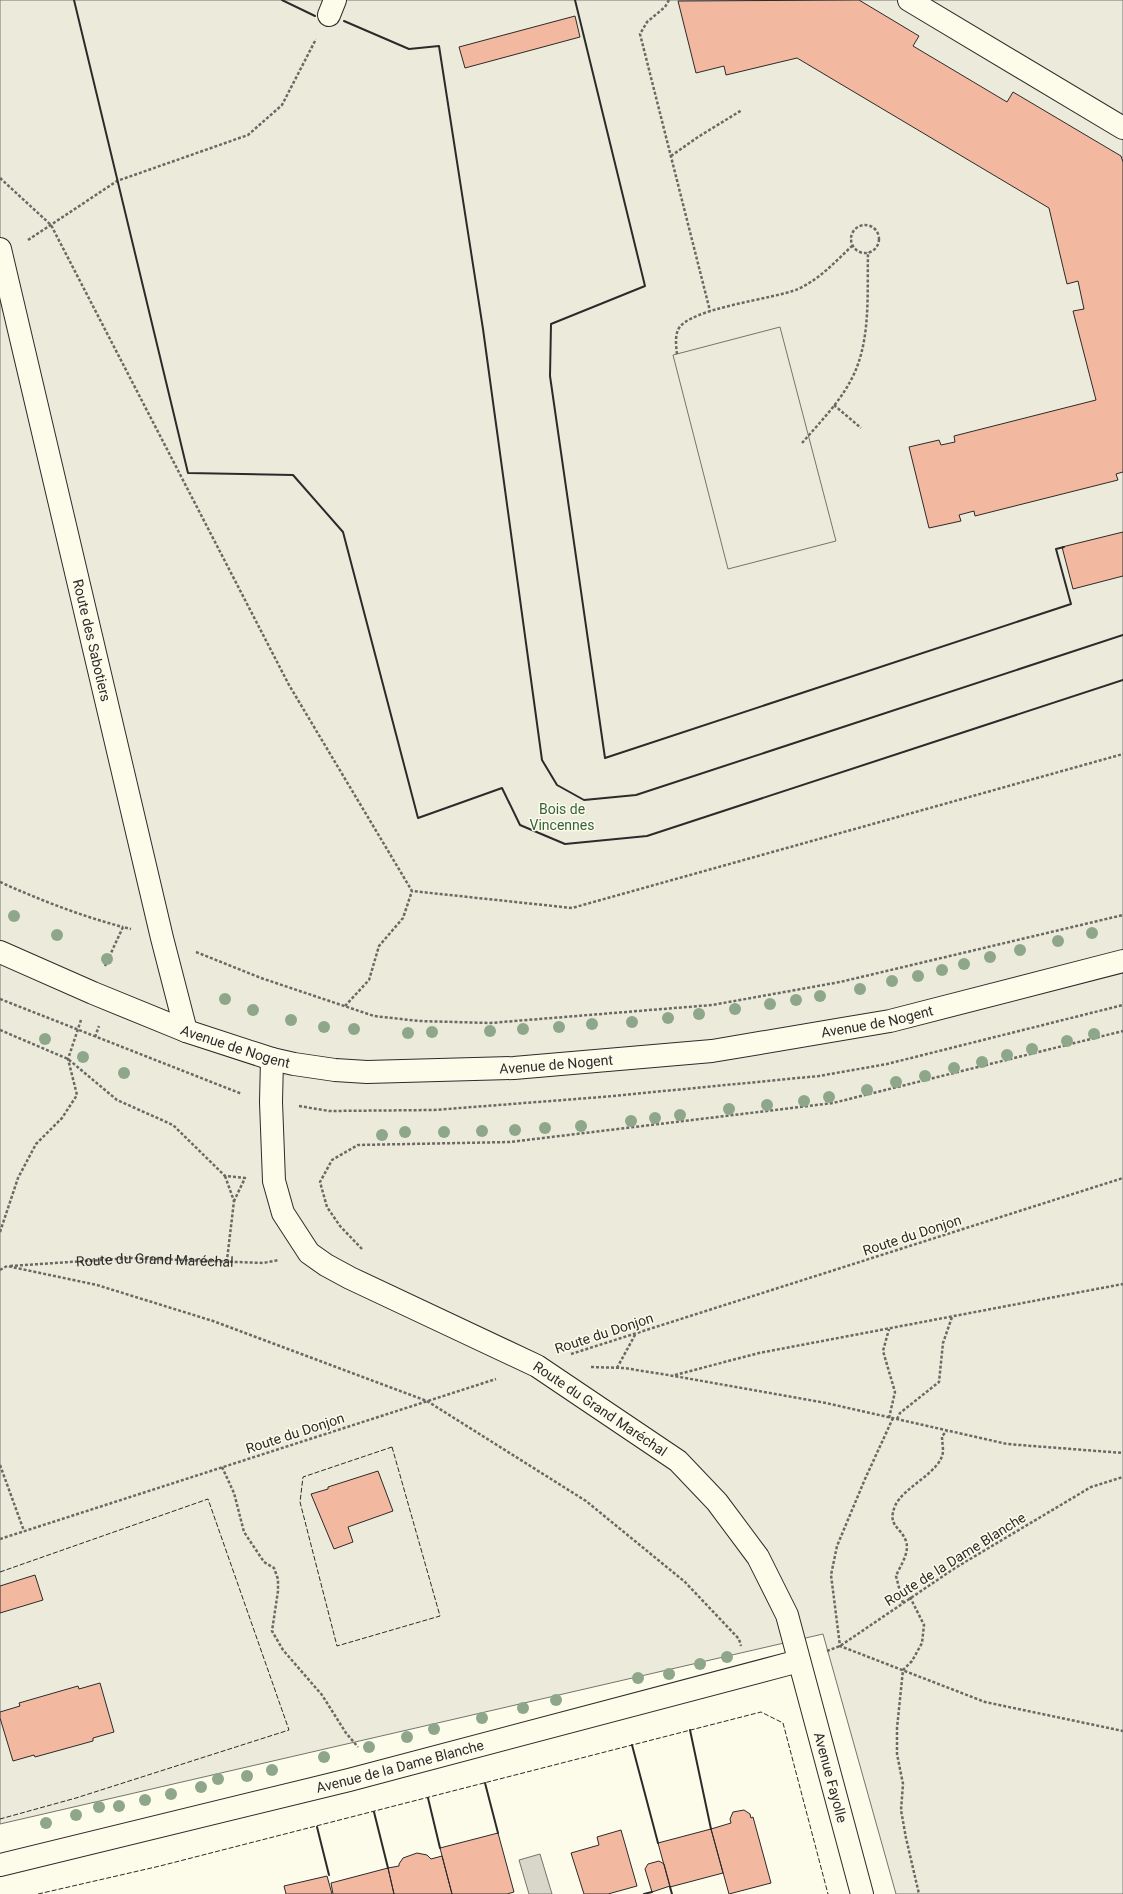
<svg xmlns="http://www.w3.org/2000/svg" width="1123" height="1894" font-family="Roboto,sans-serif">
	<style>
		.green { fill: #ecebdb; stroke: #74746e }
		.parking { fill: #eceadb; stroke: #74746e }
		.water { fill: #d8d7c9; stroke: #74746e }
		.building { fill: #f2b8a0; stroke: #2b2b2b }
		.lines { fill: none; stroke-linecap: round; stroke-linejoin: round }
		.minor-casing { stroke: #2b2b2b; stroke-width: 24 }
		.major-casing { stroke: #2b2b2b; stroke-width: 24 }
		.path { stroke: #6a6964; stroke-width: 2.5; stroke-dasharray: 3 2; stroke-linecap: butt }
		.minor { stroke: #fdfbea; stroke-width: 22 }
		.major { stroke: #fdfbea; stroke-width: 22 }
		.fence { stroke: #2b2b2b; stroke-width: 1; stroke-dasharray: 5 2; stroke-linecap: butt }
		.wall { stroke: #2b2b2b; stroke-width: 2 }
		.tree { fill: #8ea78a }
		.labels { text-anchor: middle; stroke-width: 3; stroke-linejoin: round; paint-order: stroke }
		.street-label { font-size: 14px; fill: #2b2b2b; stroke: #fdfbea }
		.park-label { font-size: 14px; fill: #34623c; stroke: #fdfbea }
	</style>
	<rect width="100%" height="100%" fill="#fdfbea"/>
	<path class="green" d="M0 0H1123V1894H896L823 1634 0 1824Z"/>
	<path class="parking" d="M780 327 836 541 728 569 673 355Z"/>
	<path class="water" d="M540 1854 552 1894H529L519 1860Z"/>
	<path class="building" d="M859 0 919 36 913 46 1007 102 1013 92 1121 156 1123 162V472L1116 474 1118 480 975 516 974 511 959 515 961 521 929 528 909 447 939 440 941 445 955 442 954 436 1096 400 1073 311 1084 309 1078 281 1067 284 1049 208 797 58 726 75 724 66 696 73 678 1Z
		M575 16 580 37 465 68 459 47Z
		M1123 532V576L1073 589 1062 547Z
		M378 1471 393 1511 348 1527 353 1542 334 1549 311 1494 328 1489V1487Z
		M35 1575 43 1600 0 1613V1586Z
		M100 1683 114 1732 93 1738V1741L35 1757 34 1755 13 1761 0 1718V1712L20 1706 19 1703 78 1686 79 1689Z
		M744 1810 750 1814 751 1818 753 1817 771 1883 729 1894 711 1829 731 1823 730 1819 733 1812Z
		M711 1829 723 1873 670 1887 658 1843Z
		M621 1830 637 1886 608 1894H584L571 1853 599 1845 597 1837Z
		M498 1833 514 1892 507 1894H452L440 1848Z
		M417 1853 427 1855 431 1859 442 1856 452 1894H394L388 1868 399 1866V1864L403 1858Z
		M659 1861 664 1864 670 1886 652 1892 645 1869 648 1864Z
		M388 1868 394 1894H333L331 1883Z
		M327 1876 332 1894H286L284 1886Z"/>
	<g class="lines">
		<defs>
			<g id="minor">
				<path d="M909 0 1123 128"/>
				<path d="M329 15 335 0"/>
				<path id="s2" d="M0 249 162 938 186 1031"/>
				<path id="s3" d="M272 1059 271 1102 274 1181 283 1213 309 1253 326 1265 350 1278 537 1366 678 1461 717 1502 758 1557 787 1615 862 1894"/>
				<path id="s4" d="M0 1865 349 1780 799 1661"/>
			</g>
			<g id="major">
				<path id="s5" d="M0 952 93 993 186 1031 272 1059 294 1064 335 1070 367 1072 514 1068 712 1051 890 1021 1123 961"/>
			</g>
		</defs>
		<use href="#minor" class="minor-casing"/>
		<use href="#major" class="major-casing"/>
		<g class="path">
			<path d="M669 0 665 7 647 22 640 34 710 311"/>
			<path d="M671 156 698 137 742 110"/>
			<path d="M0 178 51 225 289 685 412 891 572 908 1123 754"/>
			<circle cx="865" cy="239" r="14"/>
			<path d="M28 240 117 181 248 135 282 105 316 39"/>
			<path d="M677 354C676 346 675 337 678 330 687 308 775 299 798 289 820 279 836 261 853 245"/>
			<path d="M834 405 861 428"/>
			<path d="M802 443C821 421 842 400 854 374 871 337 867 292 868 252"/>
			<path d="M0 882C40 900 81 916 123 927"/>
			<path d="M196 952 261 978 374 1016 419 1021 490 1023 712 1005 840 982 1123 915"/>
			<path d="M105 966 123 927 131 929"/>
			<path d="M0 999 242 1094"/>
			<path d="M345 1006 369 980 379 946 403 918 412 891"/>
			<path d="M0 1030 68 1059 117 1100 173 1125 225 1176 245 1178 234 1201"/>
			<path d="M95 1037 99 1026"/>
			<path d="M299 1106 329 1111 434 1110 602 1097 819 1076 887 1064 1123 1005"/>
			<path d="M225 1176 234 1201 227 1260"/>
			<path d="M0 1232 18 1178 36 1144 62 1118 77 1095 68 1059 81 1020"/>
			<path d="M362 1249 340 1226 327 1207 320 1182 332 1160 358 1145 510 1142 833 1103 1123 1031"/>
			<path id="s1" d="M10 1266 131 1258 263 1263 279 1260"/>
			<path d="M0 1270 7 1266 97 1285 213 1321 427 1401 586 1501 685 1582 739 1639 741 1646"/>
			<path d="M571 1354 1123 1178"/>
			<path d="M591 1367 624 1368 674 1376 826 1403 1007 1444 1123 1453"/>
			<path d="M617 1368 636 1333"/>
			<path d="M675 1375 759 1353 1123 1284"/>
			<path d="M889 1418 895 1392 883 1351 889 1329"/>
			<path d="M893 1418 865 1479 837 1546 831 1575 840 1646 985 1702 1123 1731"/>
			<path d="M897 1419 900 1413 939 1382 943 1343 952 1317"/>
			<path d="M0 1465 24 1531"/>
			<path d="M222 1467 234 1493 244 1532 264 1562 274 1568 278 1579V1591L272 1631 283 1650 322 1695 346 1733 358 1747"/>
			<path d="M0 1539 496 1379"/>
			<path d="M910 1597 924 1625 922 1643 912 1661 903 1670 897 1728V1754L903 1784 901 1810 906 1838 919 1894"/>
			<path d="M903 1603 896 1576C900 1566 910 1553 906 1541 900 1526 887 1526 895 1506 904 1486 942 1472 943 1451 943 1446 942 1441 942 1436L947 1431"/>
			<path d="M827 1651 840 1646 955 1568 1091 1487 1123 1477"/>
		</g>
		<use href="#minor" class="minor"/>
		<use href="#major" class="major"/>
		<path class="fence" d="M392 1447 440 1616 337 1646 300 1502 303 1477Z
			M0 1572 208 1499 289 1730 76 1798 0 1819
			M38 1894 160 1866 761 1712 783 1723 828 1894"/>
		<path class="wall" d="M74 0 188 473 293 475 343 532 418 818 502 788 520 825 565 844 647 836 1123 680
			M282 0 315 16
			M575 0 645 286 551 324 550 376 605 758 1071 604 1056 549 1064 547
			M344 21 409 49 439 46 483 329 542 760 557 785 584 800 636 795 1123 635
			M690 1730 711 1829
			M632 1745 658 1843
			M485 1783 498 1833
			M428 1798 440 1848
			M374 1812 388 1868
			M317 1827 329 1875
			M670 1887 672 1894
			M644 1894 652 1892"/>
	</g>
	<g class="tree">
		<circle cx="14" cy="916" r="6"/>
		<circle cx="1092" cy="933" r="6"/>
		<circle cx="57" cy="935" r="6"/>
		<circle cx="1058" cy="941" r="6"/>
		<circle cx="1020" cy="950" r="6"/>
		<circle cx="990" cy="957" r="6"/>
		<circle cx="107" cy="959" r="6"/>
		<circle cx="964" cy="964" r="6"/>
		<circle cx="942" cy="970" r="6"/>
		<circle cx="918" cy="976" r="6"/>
		<circle cx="892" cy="981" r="6"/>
		<circle cx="860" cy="989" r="6"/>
		<circle cx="820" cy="996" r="6"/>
		<circle cx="225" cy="999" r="6"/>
		<circle cx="796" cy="1000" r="6"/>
		<circle cx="770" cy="1004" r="6"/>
		<circle cx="735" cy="1009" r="6"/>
		<circle cx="253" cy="1010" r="6"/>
		<circle cx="699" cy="1014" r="6"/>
		<circle cx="668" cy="1018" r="6"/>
		<circle cx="291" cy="1020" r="6"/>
		<circle cx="632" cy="1022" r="6"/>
		<circle cx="592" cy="1024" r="6"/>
		<circle cx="324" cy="1027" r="6"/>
		<circle cx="559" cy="1027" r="6"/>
		<circle cx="354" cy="1029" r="6"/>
		<circle cx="523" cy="1029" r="6"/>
		<circle cx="490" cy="1031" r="6"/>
		<circle cx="432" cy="1032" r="6"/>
		<circle cx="408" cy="1033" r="6"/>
		<circle cx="1094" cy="1034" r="6"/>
		<circle cx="45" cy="1039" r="6"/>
		<circle cx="1067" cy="1041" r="6"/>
		<circle cx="1032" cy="1049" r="6"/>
		<circle cx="1007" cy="1055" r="6"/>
		<circle cx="83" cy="1057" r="6"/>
		<circle cx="982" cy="1062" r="6"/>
		<circle cx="954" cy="1068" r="6"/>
		<circle cx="124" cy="1073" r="6"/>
		<circle cx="925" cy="1076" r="6"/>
		<circle cx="896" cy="1082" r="6"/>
		<circle cx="867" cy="1090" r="6"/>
		<circle cx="829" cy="1097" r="6"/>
		<circle cx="804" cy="1101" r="6"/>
		<circle cx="767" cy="1105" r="6"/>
		<circle cx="729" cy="1109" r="6"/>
		<circle cx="680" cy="1115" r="6"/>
		<circle cx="655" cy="1118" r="6"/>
		<circle cx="631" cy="1121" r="6"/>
		<circle cx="581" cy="1126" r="6"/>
		<circle cx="545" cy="1128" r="6"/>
		<circle cx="515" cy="1130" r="6"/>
		<circle cx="482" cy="1131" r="6"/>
		<circle cx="405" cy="1132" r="6"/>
		<circle cx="444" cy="1132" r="6"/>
		<circle cx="382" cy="1135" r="6"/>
		<circle cx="727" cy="1657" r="6"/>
		<circle cx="700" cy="1664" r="6"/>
		<circle cx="669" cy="1674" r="6"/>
		<circle cx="638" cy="1678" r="6"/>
		<circle cx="556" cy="1700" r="6"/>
		<circle cx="523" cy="1708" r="6"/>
		<circle cx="482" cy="1718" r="6"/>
		<circle cx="434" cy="1729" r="6"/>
		<circle cx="407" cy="1737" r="6"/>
		<circle cx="369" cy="1747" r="6"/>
		<circle cx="324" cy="1757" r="6"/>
		<circle cx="272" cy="1770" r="6"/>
		<circle cx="247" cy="1776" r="6"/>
		<circle cx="218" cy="1779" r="6"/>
		<circle cx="201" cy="1787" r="6"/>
		<circle cx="171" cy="1794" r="6"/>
		<circle cx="145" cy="1800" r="6"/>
		<circle cx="119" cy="1806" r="6"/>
		<circle cx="99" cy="1807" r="6"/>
		<circle cx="76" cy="1815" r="6"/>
		<circle cx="46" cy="1823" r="6"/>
	</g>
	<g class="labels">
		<g class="street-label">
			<text dy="5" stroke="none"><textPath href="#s2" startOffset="402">Route des Sabotiers</textPath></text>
			<text dy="5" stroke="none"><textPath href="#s5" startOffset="902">Avenue de Nogent</textPath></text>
			<text dy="5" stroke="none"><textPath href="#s5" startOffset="254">Avenue de Nogent</textPath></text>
			<text dy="5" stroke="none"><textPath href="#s5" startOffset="578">Avenue de Nogent</textPath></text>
			<text transform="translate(912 1235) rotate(-18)" y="5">Route du Donjon</text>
			<text dy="5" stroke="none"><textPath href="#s1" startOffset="145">Route du Grand Maréchal</textPath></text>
			<text transform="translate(604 1333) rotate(-18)" y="5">Route du Donjon</text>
			<text dy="5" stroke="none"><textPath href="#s3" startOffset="534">Route du Grand Maréchal</textPath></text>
			<text transform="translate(295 1433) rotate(-18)" y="5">Route du Donjon</text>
			<text transform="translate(955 1559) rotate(-32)" y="5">Route de la Dame Blanche</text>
			<text dy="5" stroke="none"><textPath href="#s4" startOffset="412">Avenue de la Dame Blanche</textPath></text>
			<text dy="5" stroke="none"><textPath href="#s3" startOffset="986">Avenue Fayolle</textPath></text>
		</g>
		<g class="park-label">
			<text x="562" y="814">Bois de<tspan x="562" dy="16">Vincennes</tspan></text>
		</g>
	</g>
</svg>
